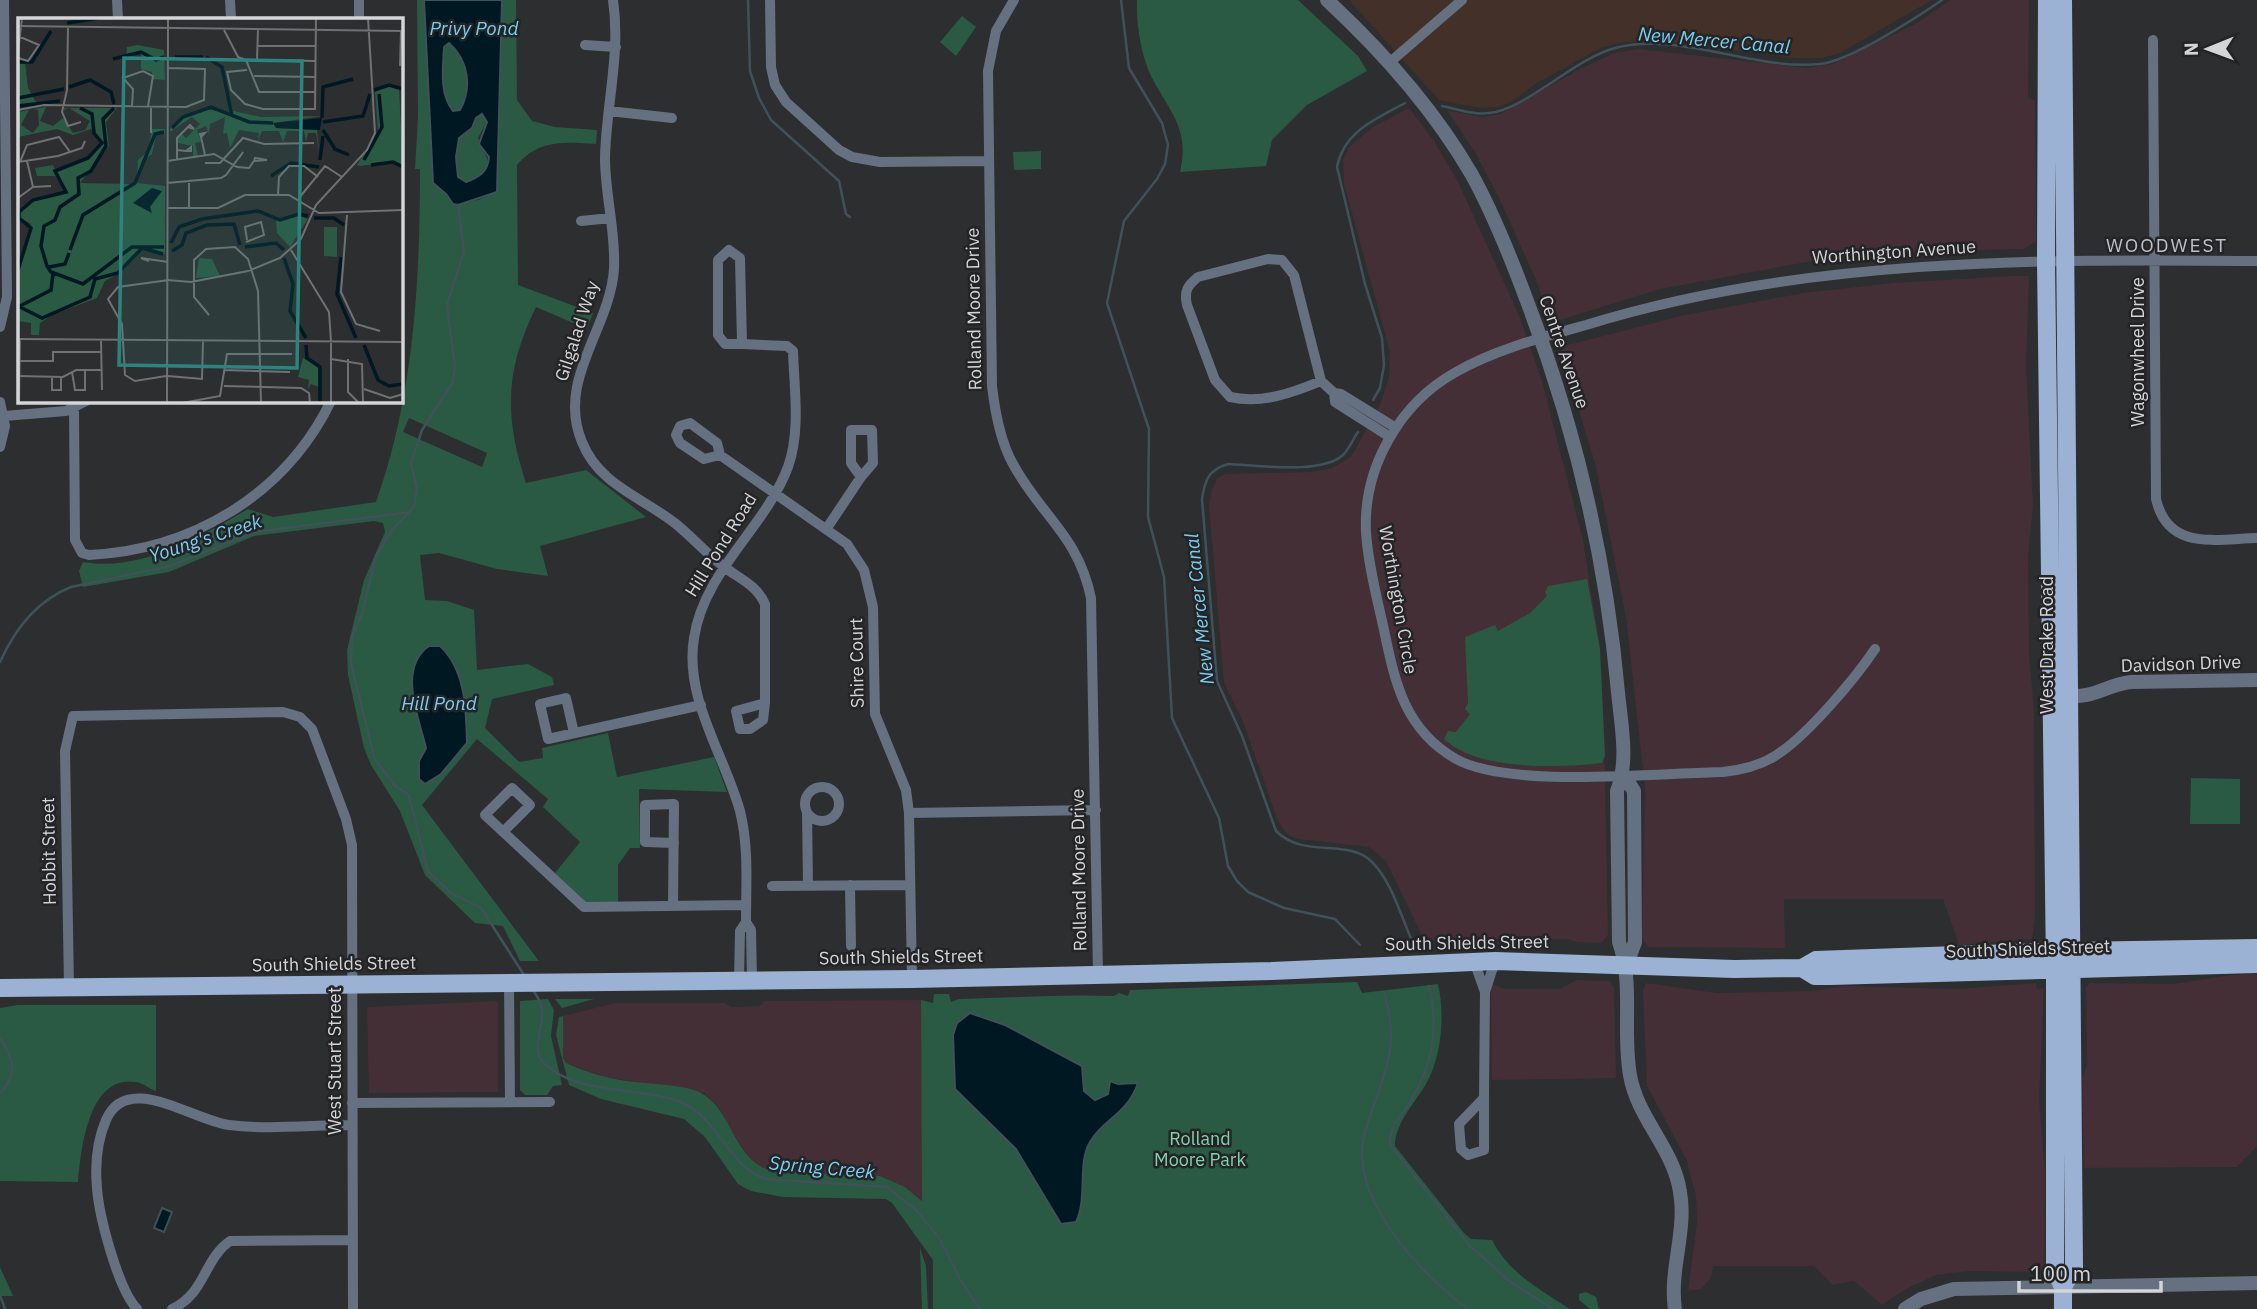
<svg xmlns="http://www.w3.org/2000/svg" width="2257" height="1309" font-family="'IBM Plex Sans',sans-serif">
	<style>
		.commercial { fill: #432f35 }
		.education { fill: #433129 }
		.green { fill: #2a5944; fill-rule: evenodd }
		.water { fill: #001822; stroke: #405158; stroke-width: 2; fill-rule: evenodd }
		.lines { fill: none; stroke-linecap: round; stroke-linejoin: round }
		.stream { stroke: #405158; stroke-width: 2.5 }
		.minor { stroke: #657081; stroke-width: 10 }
		.tertiary { stroke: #657081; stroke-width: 14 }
		.primary { stroke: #9bb2d4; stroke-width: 18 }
		.labels { text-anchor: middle; stroke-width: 5; stroke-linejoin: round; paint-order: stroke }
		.street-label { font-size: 18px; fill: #d4d5d7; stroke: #242427 }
		.park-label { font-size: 18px; fill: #82d2ad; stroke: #242427 }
		.water-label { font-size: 19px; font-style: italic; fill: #79cff0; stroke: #242427 }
		.neighbourhood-label { font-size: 19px; letter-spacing: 2px; fill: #bfc0c3; stroke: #242427 }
		.inset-river { fill: none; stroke: #001822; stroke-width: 3.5 }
		.inset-road { fill: none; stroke: #707173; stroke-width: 2 }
		.view { fill: #2d847e; fill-opacity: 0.15; stroke: #2d847e; stroke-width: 3.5 }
		.inset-edge { fill: none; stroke: #d4d5d7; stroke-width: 3.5 }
	</style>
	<rect width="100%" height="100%" fill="#2d2e30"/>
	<path class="commercial" d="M1950 0H2029L2028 97 2035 101 2036 241 2024 249 1892 252 1818 260 1660 289 1554 322 1549 319 1537 282 1499 198 1476 154 1447 110 1483 117 1500 114 1580 69 1614 53 1639 49 1807 68 1833 64 1917 23Z
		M1409 108 1434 141 1458 182 1518 313 1542 381 1583 540 1600 649 1604 729 1608 935 1601 943 1577 942 1567 939 1424 940 1386 861 1369 847 1298 839 1287 834 1277 819 1244 724 1224 683 1209 504 1212 490 1217 478 1225 474 1312 472 1332 468 1351 457 1380 405 1389 377 1390 352 1344 184 1343 160 1349 147 1373 127Z
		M2010 276H2029L2026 367 2033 506 2028 557 2029 654 2034 710 2035 920 2032 939 1959 945 1943 899H1784L1785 948 1648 947 1642 937 1645 788 1626 617 1596 467 1561 351 1564 346 1685 315 1803 293 1893 283Z
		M2257 974V1146L2237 1167 2084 1168 2082 1079 2087 1064 2086 987 2090 983 2173 984 2232 975Z
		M1577 980 1609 981 1614 987 1616 1078 1492 1080 1491 984 1505 989H1560Z
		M1646 983 1717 993 1812 991 1845 986 1956 989 2036 983 2037 989 2044 988 2039 1099 2045 1175 2044 1266 2039 1272 1969 1271 1936 1275 1904 1290 1882 1305 1854 1281 1832 1285 1814 1266H1713L1711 1278 1701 1289 1688 1291 1697 1223 1696 1196 1686 1159 1647 1086 1643 991Z
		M921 1000 923 1201 905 1187 880 1176 771 1171 757 1167 741 1150 716 1105 704 1093 606 1077 565 1063 563 1058V1016L615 1003H724L732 1007 759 1006 765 1001Z
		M498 1001V1092L369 1093 367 1007Z"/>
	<path class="education" d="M1349 0H1932L1840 53 1822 58H1793L1661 41 1622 42 1600 48 1535 84 1511 102 1498 107 1480 108 1439 100Z"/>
	<path class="green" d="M417 0H424L433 183 446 194 453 204 478 200 497 192 502 0H516L517 100 532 121 555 127 597 130 596 144C565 142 539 139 517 165L518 285 593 313 587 329 536 307C505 371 504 415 526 483L586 470 646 517 540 546 548 576 497 569 439 553 420 555 425 600 447 601 474 610 477 670 528 664 552 677 554 685 492 699 485 728 519 762 543 758 542 748 608 733 617 777 714 757 727 792 639 789 640 848H630L618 865V902H584L555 873 580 842 543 807 548 799 477 739 422 805 539 961H520L503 926 475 923 425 875 400 811 371 765 364 748 348 675 347 650 364 580 385 532 383 523 374 521 254 536 169 572 83 587 79 571 83 562C141 572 200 537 248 509L273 517 376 502C414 396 420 279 420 169H415L418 117ZM409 418 487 453 482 467 403 432ZM423 736 441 774 419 761 426 748Z
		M1137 0H1298L1358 56 1367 71 1307 105 1272 140 1266 166 1180 172C1190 128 1170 113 1151 76 1141 55 1136 23 1137 0Z
		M962 16 976 27 956 56 940 42Z
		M449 42C469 61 471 87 460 110L453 111C442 97 436 56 449 42Z
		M482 114 487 121 478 138C487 162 500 169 466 182L458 177 456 157 459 138 472 128 476 118Z
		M1041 151V169L1014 170 1013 152Z
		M1587 579 1600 649 1605 756 1602 763C1558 768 1478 771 1444 739L1448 731 1456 732 1470 714 1465 709 1468 703 1465 637 1495 625 1498 631 1530 613 1547 596 1545 592 1548 586Z
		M2191 778 2240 779V824H2190Z
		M1357 982 1362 993 1438 984C1445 1014 1442 1056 1426 1084 1415 1103 1395 1123 1395 1146L1464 1233 1471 1239 1492 1240C1509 1273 1540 1290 1570 1309H933V1260L892 1203 886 1199 783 1197 751 1191 738 1184 705 1137 684 1119 601 1099 569 1085 556 1035 559 1017 563 1016V1058L566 1063C586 1072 606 1078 627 1081 647 1084 692 1084 706 1096 734 1117 734 1159 771 1171L880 1176 905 1187 922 1201 921 1000 933 1003 934 994H949L951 1002 959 999C1011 998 1062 994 1114 996L1119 993 1128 996 1130 990Z
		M548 999 554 1010 551 1036 562 1085 553 1086 547 1095H525L520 1090V1001Z
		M555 999H594L562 1008Z
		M18 1005H156V1091C150 1089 143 1083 136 1082 88 1074 81 1150 78 1182L0 1181V1008Z
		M920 1248 926 1266 928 1309H922Z
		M0 1267 13 1296H0Z
		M1586 1292 1596 1297 1599 1309H1590L1579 1300V1294Z"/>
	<path class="water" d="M424 0H502L497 192 458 205 453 204 446 194 433 183ZM449 43C469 61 472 88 460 110L453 111C439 93 443 68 444 47ZM482 114 487 122 479 144 489 157C488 172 479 177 466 182L458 177 456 157 459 138 472 128 476 118Z
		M429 646H440C466 670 466 710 467 743L441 774 425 784 419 779V761L426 748C419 718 397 668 429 646Z
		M970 1013 1005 1025 1082 1066 1084 1091 1095 1100 1108 1094 1110 1081 1118 1084 1138 1083C1127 1115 1103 1119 1090 1142 1077 1164 1088 1197 1076 1222L1061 1224 1016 1149 955 1089 953 1035 957 1023Z
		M162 1208 172 1212 164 1232 154 1228Z"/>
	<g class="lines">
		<path class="stream" d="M748 0 750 71 759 98 771 120 839 181 846 214 850 217
			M1121 0 1129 68 1162 123 1168 145 1165 164 1157 179 1124 221 1107 303 1149 429 1148 517 1164 577 1172 718 1219 818 1228 866 1237 881 1248 892 1284 908 1335 919 1360 945
			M1442 106C1457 109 1473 115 1489 113 1525 110 1574 59 1615 48 1680 31 1754 71 1820 64 1850 61 1916 18 1942 0
			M458 205 464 252 447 305 455 367 453 382 422 430 411 463 417 489 414 507 392 530 376 556 362 614 352 636 351 663 375 759 394 785 409 795 428 871 451 893 481 908 524 975
			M1373 400 1380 388 1384 365 1382 338 1365 284 1337 167C1344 131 1376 119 1405 103
			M1358 432C1353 439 1349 449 1343 455 1321 475 1257 465 1228 464 1208 470 1205 480 1202 499L1217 681 1242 736 1276 831C1304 859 1346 838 1371 861 1392 881 1401 917 1413 943
			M0 662C15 629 38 600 71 587L170 566 255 532 410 512
			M1429 986C1439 1029 1433 1064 1410 1102 1401 1117 1388 1127 1390 1145L1469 1245 1509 1281 1553 1309
			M533 990C537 996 541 1002 542 1009 545 1028 528 1049 546 1065 580 1096 647 1086 685 1104 720 1122 728 1166 766 1179L887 1187 916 1210 938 1236 961 1281 980 1309
			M1384 992C1403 1055 1379 1079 1364 1137 1349 1198 1423 1277 1468 1309
			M0 1038C14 1059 18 1073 0 1094
			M0 1295 5 1309"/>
		<path class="minor" d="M117 0 118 19
			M230 0 231 19
			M359 0V19
			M613 0C621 53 606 105 605 158 605 195 616 232 614 269 610 329 556 380 582 442 599 485 642 497 676 524 692 537 706 553 723 566 739 579 756 584 765 604V703
			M770 0 771 67 775 85 786 102 839 150 852 157 880 162 989 161
			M1014 0 996 31 988 71 992 386C995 412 1000 441 1013 464 1041 516 1078 535 1091 598L1098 974
			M2153 40 2156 499C2168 551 2215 539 2257 538
			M585 45 616 47
			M1389 63 1462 0
			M609 111 672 118
			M581 221 611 218
			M0 327 7 297 4 0
			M742 344H725L718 335V260L729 250 740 258 742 344 787 346 793 351C794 387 801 431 788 467 765 528 704 571 694 638 684 698 724 754 740 811 749 847 746 885 746 922L751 930 752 980
			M1321 381C1292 393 1262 404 1230 397L1215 380 1187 305C1184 291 1187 286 1198 277L1268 259 1282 260 1294 275 1321 381 1334 393
			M0 402 5 426 0 447
			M74 409 75 540 82 553 89 555C192 550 285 495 331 401
			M4 416 66 411 86 401
			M851 430H872L873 463 861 477 851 463Z
			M1390 437 1335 402 1334 393 1341 394 1396 428
			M720 455 704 459 680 443 676 435 680 426 690 423 717 443 720 455 847 544 864 570 873 607 875 714 906 790 909 813 912 979
			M827 528 861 477
			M1875 649C1854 680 1806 737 1775 756 1759 766 1741 770 1723 772 1657 773 1510 789 1456 759 1405 730 1395 683 1384 630 1377 598 1368 564 1366 532 1363 467 1400 403 1456 372 1494 350 1543 337 1586 325 1804 258 2031 259 2257 261
			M765 703 763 720 750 729H740L736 711Z
			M574 733 566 698 540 704 548 739 701 705
			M805 804a17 17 0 1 1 34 0a17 17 0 1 1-34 0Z
			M807 812 808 885
			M909 813 1096 810
			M503 832 530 805 512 788 485 815 584 907 746 905
			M850 885 851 946
			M772 886 910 885
			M673 906 674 804 645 805V842L674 843
			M1474 961 1485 992
			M739 981 740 931 746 922
			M509 983 510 1102
			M69 987 65 751 73 716 283 712 300 717 312 729 346 819 352 845 353 1309
			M1484 1098V1150L1468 1155 1461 1149 1459 1124 1484 1098 1485 992 1495 961
			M352 1103 550 1102
			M137 1309C118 1289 99 1216 97 1188 95 1166 97 1141 106 1120 127 1071 192 1120 229 1125 269 1130 312 1125 352 1125
			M172 1309C206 1293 203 1260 230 1241L353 1240"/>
		<path class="tertiary" d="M1327 0C1382 51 1434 109 1472 175 1494 215 1511 258 1527 301 1575 427 1606 558 1618 692 1621 724 1629 761 1617 791L1619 942C1634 985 1622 1030 1630 1075 1637 1118 1674 1149 1680 1192 1687 1231 1669 1270 1675 1309
			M2068 696C2095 698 2106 685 2131 682L2257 680
			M1624 775 1634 791 1635 942 1627 964
			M1905 1309 1921 1299 1954 1289 2257 1283"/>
		<path class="primary" d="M2047 0 2046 262 2055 967V1269L2063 1287V1309
			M2063 0 2074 1267 2063 1287
			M1802 968 1815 976H1830L2257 964
			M0 988 912 979 1272 971 1495 961 1734 969 1802 968 1816 960 2072 951 2257 948"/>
	</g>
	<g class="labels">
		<g class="street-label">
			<text transform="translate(1894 252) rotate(-4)" y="6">Worthington Avenue</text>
			<text transform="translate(974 309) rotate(-91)" y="6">Rolland Moore Drive</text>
			<text transform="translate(577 331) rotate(-72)" y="6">Gilgalad Way</text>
			<text transform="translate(1564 352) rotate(71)" y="6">Centre Avenue</text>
			<text transform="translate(2138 352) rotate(-90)" y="6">Wagonwheel Drive</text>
			<text transform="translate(721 545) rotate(-58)" y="6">Hill Pond Road</text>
			<text transform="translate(1398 600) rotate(80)" y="6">Worthington Circle</text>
			<text transform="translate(2047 645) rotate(-90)" y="6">West Drake Road</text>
			<text transform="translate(857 663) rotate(-91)" y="6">Shire Court</text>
			<text transform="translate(2181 664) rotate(-2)" y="6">Davidson Drive</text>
			<text transform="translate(49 851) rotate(-91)" y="6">Hobbit Street</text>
			<text transform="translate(1079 870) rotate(-91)" y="6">Rolland Moore Drive</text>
			<text transform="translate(1467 943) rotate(-1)" y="6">South Shields Street</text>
			<text transform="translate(2028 949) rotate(-2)" y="6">South Shields Street</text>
			<text transform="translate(901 957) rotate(-1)" y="6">South Shields Street</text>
			<text transform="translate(334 964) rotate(-1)" y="6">South Shields Street</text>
			<text transform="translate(335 1061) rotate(-90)" y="6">West Stuart Street</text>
		</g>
		<g class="park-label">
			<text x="1200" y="1145">Rolland<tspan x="1200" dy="21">Moore Park</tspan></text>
		</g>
		<g class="water-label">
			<text x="474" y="35">Privy Pond</text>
			<text transform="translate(1714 40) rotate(5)" y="7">New Mercer Canal</text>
			<text transform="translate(205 538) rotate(-18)" y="7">Young's Creek</text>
			<text transform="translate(1199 609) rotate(-96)" y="7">New Mercer Canal</text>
			<text x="439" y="710">Hill Pond</text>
			<text transform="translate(822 1167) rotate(5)" y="7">Spring Creek</text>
		</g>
		<g class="neighbourhood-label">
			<text x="2167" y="252">WOODWEST</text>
		</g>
	</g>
	<g transform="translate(18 18)">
		<rect width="385" height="385" fill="#2d2e30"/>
		<path d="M120 27 146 32 147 62 135 61 134 54 123 51V35L108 41 109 29ZM0 41 7 44 10 70 19 86 0 90ZM205 52 215 93 243 99 304 98 255 105 258 110 299 112 301 135 298 115H290L288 124 286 113H269L265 124 261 113H244L240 123 241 115 221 112 212 130 209 115 205 116 207 99 192 106 191 116 188 108 179 112 183 124 177 125 180 138 175 140V128L160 125V120L164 116 168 120 182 106 174 99 152 114V111L164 99 182 91 212 94ZM370 67 381 70 385 148 373 144 342 148 339 147 360 114 357 74ZM28 89 22 103 35 108 45 100 55 115 67 112 72 103 51 90 46 92 47 98 46 90H99L88 104 91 128 62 165 113 166 119 161 120 142 130 133 134 111H147V121L146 116 138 117 134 136 124 143 119 165 147 168V236L123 231 106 248 103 259 100 256 87 263 79 280 34 297 22 305 21 317H13V305L0 303V252L13 206 0 198 12 183 49 172 37 158H19L17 150 35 147 37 152 70 140 83 126 73 111 55 117 39 111 0 119V94L11 92 3 107 15 115 21 107 20 92 16 91ZM281 198 290 201 272 229 259 215 258 203ZM306 209H319V239L306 238ZM181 240 194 241 202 258 178 260ZM285 340 300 348 301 369 293 366 290 371 291 362 280 359Z" fill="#2a5944"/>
		<path d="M304 100 302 112 258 110 255 105ZM134 170 144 173 132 189 134 195 115 185Z" fill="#001822"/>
		<path class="inset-river" d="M49 5 81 0M157 39H185M188 39 204 49 214 98M95 41 123 34 138 42 146 39M0 44H14L33 13M51 69 72 62 93 74 96 86M356 72 371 67 385 71M0 80 46 71M0 88 42 83M96 90 85 101 88 128 73 153 60 160 61 176 42 189 37 202 26 208 23 228 29 248 33 254 65 266 114 229H146M304 100 305 69 335 61M305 104 345 98 352 76M154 110 165 99 193 89 231 104 255 105M305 112 317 131 331 137M302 142 305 118M346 142 364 109 361 76M353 147 375 144 385 149M253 158 273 145 301 149M296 200H316L326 207M153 225 161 209 184 201 240 193 262 202 281 196 290 198M227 229 258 225 266 232M52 232 65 197 117 165 137 116 146 114M154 233 164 227 168 215 189 207 216 206 222 227M323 239 319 276 338 320M266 240 275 266 272 293 288 320M31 249 47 246 51 235M0 252 13 210 1 200V194L15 182 48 174 37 153 70 140 84 125 76 115 74 96 62 90M0 288 24 300 72 279 77 261 100 255 124 230 145 236M2 288 33 272 35 256M288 327 289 340 302 349V385M346 327 360 362 371 368 385 366"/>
		<path class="inset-road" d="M0 8 385 13M50 9 49 72 44 94 50 108 63 104M206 12 220 39 228 42M0 18 21 27 10 43 0 40M240 28H298M0 35 4 0M228 42 241 74H298M228 42 298 43M239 42 240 12M382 48 383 13M229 52 209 54 213 72 227 86 245 91H297L298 0M236 58 298 59M114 88 115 71 105 60 125 53 135 58 130 88M0 92 26 87 168 89 186 82 187 51 150 50M133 115V88M183 119 187 115 182 116 183 119 187 137M159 132 168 133H173V129L168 133M159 142V120L172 107 176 111 170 109M9 143 15 169M149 143 196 136 219 149 231 150 236 143 249 142 237 140 236 143M0 144 40 138 64 130 67 123M2 144 9 127 41 119 52 134M187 145H202L225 120 246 126 296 125M149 165 203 160 208 157 225 134 221 140M171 165V190M260 177 261 159 271 148H286L300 159M0 180 15 169 33 168M281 180 307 148 324 159M149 190H200L227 177H271L301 195 385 192M329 197 323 274 338 306 362 313M228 224 246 217 243 204 227 209 229 222M273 232 311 294 313 323M131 243 123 240 150 244M149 262 173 264 230 253 262 240 283 221 298 187 349 132 357 115 350 0M191 297 176 279V242L188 231 217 229 230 241 240 273 243 385M0 321 385 324M83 321 84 372M313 321V385M313 341 344 346 345 385M330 341V374L341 385M2 343H35V334H83M206 352 272 354M54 354 57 372H67V351M0 358 45 359 58 352H83M148 358 117 363 107 357 104 306 90 281 100 269 151 262M150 358 184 361 185 323M34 359V372H43V359M206 368 283 370 291 375 292 385M346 371 372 380 385 376M1 385 2 320M149 385 150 0M164 385 202 378 209 336H274"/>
		<path class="view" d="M106 40 284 43 279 350 101 347Z"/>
		<rect width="385" height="385" class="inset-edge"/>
	</g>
	<g transform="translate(2208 49) rotate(269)" stroke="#242427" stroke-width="5" paint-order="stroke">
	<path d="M0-5L12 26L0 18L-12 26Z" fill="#d4d5d7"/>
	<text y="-10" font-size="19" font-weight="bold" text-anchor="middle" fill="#d4d5d7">N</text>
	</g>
	<path d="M2019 1281v10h142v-10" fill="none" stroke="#d4d5d7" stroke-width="3.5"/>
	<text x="2030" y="1281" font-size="21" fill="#d4d5d7" stroke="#242427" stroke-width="5" paint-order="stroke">100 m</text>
</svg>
